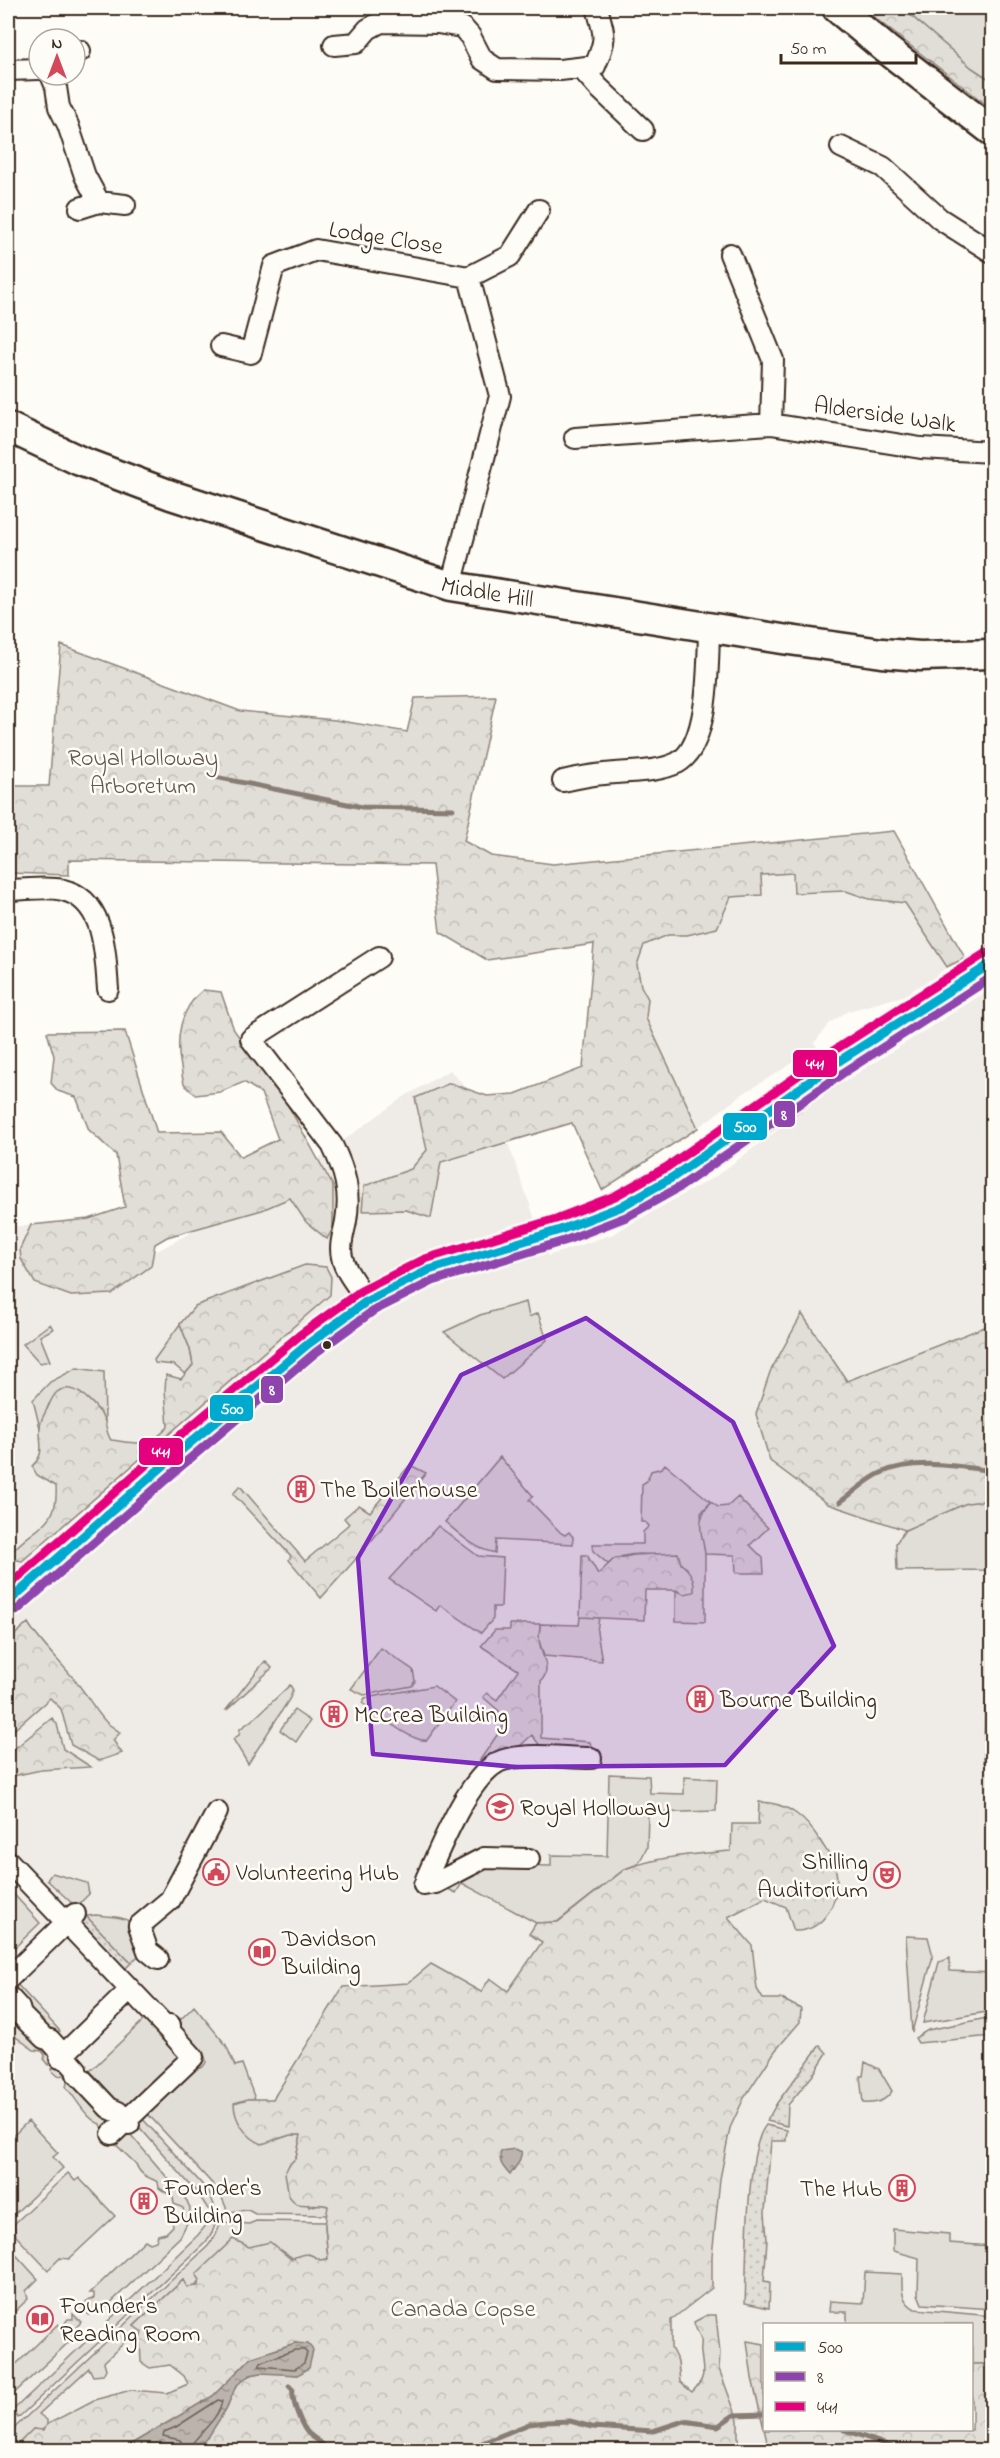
<svg xmlns="http://www.w3.org/2000/svg" width="1000" height="2458" font-family="'Indie Flower',sans-serif">
	<style>
		.built { fill: #efece7; fill-rule: evenodd }
		.grass { fill: #e1ded7; stroke: #8e847a; stroke-width: 1.5 }
		.forest { fill: url(#forest-crowns); stroke: #8e847a; stroke-width: 1.5 }
		.garden { fill: url(#garden-dots); stroke: #8e847a; stroke-width: 1.5 }
		.water { fill: url(#water-ripples); stroke: #887d74; stroke-width: 1.5 }
		.lines { fill: none; stroke-linecap: round; stroke-linejoin: round }
		.shore { stroke: #6e6157; stroke-width: 1.5 }
		.stream { stroke: #887d74; stroke-width: 5 }
		.street-casing { stroke: #3b2a1e; stroke-width: 24 }
		.secondary-casing { stroke: #3b2a1e; stroke-width: 33 }
		.primary-casing { stroke: #3b2a1e; stroke-width: 36 }
		.street { stroke: #fdfcf7; stroke-width: 20 }
		.secondary { stroke: #fdfcf7; stroke-width: 28 }
		.primary { stroke: #fdfcf7; stroke-width: 32 }
		.bus-1-casing { stroke: #fdfcf7; stroke-width: 14 }
		.bus-2-casing { stroke: #fdfcf7; stroke-width: 14 }
		.bus-3-casing { stroke: #fdfcf7; stroke-width: 14 }
		.bus-1 { stroke: #00a9ce; stroke-width: 9 }
		.bus-2 { stroke: #8e44ad; stroke-width: 9 }
		.bus-3 { stroke: #e5007d; stroke-width: 9 }
		.marked { fill: #7b2cbf; fill-opacity: 0.2; stroke: #7b2cbf; stroke-width: 4.5; stroke-linejoin: round }
		.bus-dot { fill: #3b2a1e; stroke: #fdfcf7; stroke-width: 2 }
		.labels { text-anchor: middle; stroke-width: 5; stroke-linejoin: round; paint-order: stroke }
		.street-label { font-size: 24px; fill: #3b2a1e; stroke: #fdfcf7 }
		.park-label { font-size: 24px; fill: #64574c; stroke: #fdfcf7 }
		.poi-label { font-size: 24px; fill: #3b2a1e; stroke: #fdfcf7; text-anchor: start }
		.line-badge { stroke: #fdfcf7; stroke-width: 2 }
		.badge-label { font-size: 16px; text-anchor: middle; font-weight: bold; fill: #fff }
	</style>
	<defs>
		<pattern id="forest-crowns" width="20" height="18" patternUnits="userSpaceOnUse" patternTransform="scale(1.5)"><rect width="20" height="18" fill="#e1ded7"/><path d="M2 6a3 3 0 1 1 6 0M12 15a3 3 0 1 1 6 0" fill="none" stroke="#c2bfb8"/></pattern>
		<pattern id="garden-dots" width="8" height="8" patternUnits="userSpaceOnUse" patternTransform="scale(1.5)"><rect width="8" height="8" fill="#e1ded7"/><path d="M2 2h.1M6 6h.1" fill="none" stroke="#c2bfb8" stroke-width="1.8" stroke-linecap="round"/></pattern>
		<pattern id="water-ripples" width="26" height="14" patternUnits="userSpaceOnUse" patternTransform="scale(1.5)"><rect width="26" height="14" fill="#bbb4ad"/><path d="M2 4q2-2 4 0t4 0M15 11q2-2 4 0t4 0" fill="none" stroke="#99938c"/></pattern>
	</defs>
	<rect width="100%" height="100%" fill="#fdfcf7"/>
	<filter id="ink" filterUnits="userSpaceOnUse"><feTurbulence type="fractalNoise" baseFrequency=".0167" numOctaves="2"/><feDisplacementMap in="SourceGraphic" scale="12" xChannelSelector="R" yChannelSelector="G"/><feConvolveMatrix kernelMatrix="1 2 1 2 8 2 1 2 1" color-interpolation-filters="sRGB"/></filter>
	<g filter="url(#ink)">
		<path class="built" d="M668 865H790L905 903 947 967 935 977 903 996 848 1011 830 1023 814 1043 845 1081 992 988V2450H8V1227L31 1225 62 1289 106 1279 297 1174 402 1098 450 1070 503 1129 548 1256 613 1234 716 1176 823 1096 796 1061 744 1093 691 1133 612 948ZM764 2324H972V2430H764Z"/>
		<path class="grass" d="M902 8H992V81L972 68Z
			M526 1302 529 1317 538 1313 547 1340 502 1379 444 1332 480 1315Z
			M50 1324 53 1329 40 1336 50 1361 40 1363 23 1344Z
			M180 1324 190 1349 193 1365 185 1374 174 1365 155 1363 154 1360Z
			M77 1368 104 1372 105 1421 94 1406 49 1404 40 1428 33 1400 50 1382Z
			M500 1457 533 1496 529 1500 561 1533 565 1535 569 1532 573 1537V1544L496 1540 495 1553C474 1549 461 1535 445 1522Z
			M665 1464 711 1502 701 1513 705 1554V1622L676 1621V1590L684 1594 687 1568C668 1554 628 1547 608 1564L593 1551V1544H643V1532L649 1526 645 1522H641L642 1484 647 1481 651 1471 662 1468Z
			M992 1500V1570L897 1571 896 1543 905 1530 967 1502Z
			M438 1526 478 1556 503 1558 501 1607H493V1619L481 1633 440 1605 436 1611 389 1579Z
			M580 1617H599L597 1632 602 1661 544 1656 539 1641 540 1624 579 1625Z
			M381 1648 413 1670 415 1681 412 1686 364 1695 351 1689Z
			M290 1685 293 1690 290 1698 248 1764 233 1739 239 1735 240 1729 256 1717Z
			M434 1686 455 1702 427 1740C412 1743 377 1713 362 1703L365 1698Z
			M294 1710 310 1721 296 1742 280 1730Z
			M609 1774 649 1776 650 1793 684 1794V1777L717 1779 716 1811 648 1813 647 1848 638 1864 625 1869 557 1922 536 1923 462 1883 456 1893 440 1885 487 1861 509 1865 551 1866V1855L607 1856Z
			M52 1873 87 1883 89 1894 76 1907 47 1880Z
			M8 1888 40 1923 8 1954Z
			M96 1915C132 1919 130 1915 145 1949L131 1963 86 1916Z
			M906 1936 928 1937 933 1956 912 2032Z
			M950 1958V1971L992 1973V2011L923 2023 939 1962Z
			M15 1982 60 2031 55 2035 10 1990Z
			M8 2005 13 2018 51 2058V2061L48 2065 44 2060 45 2055 42 2051 34 2050 9 2032Z
			M194 2006 226 2045 235 2066 242 2064 255 2099H248L275 2140 290 2135H301L296 2158 289 2165 309 2207 319 2204 328 2206V2215L255 2214 248 2210 228 2212 219 2191 145 2111 192 2070C229 2064 182 2035 173 2027Z
			M147 2017 184 2054 124 2109 90 2071Z
			M992 2017V2036L918 2043 915 2038 928 2030Z
			M865 2062 879 2069 892 2091C885 2102 875 2104 863 2103L860 2076H863Z
			M55 2066 59 2067 103 2114 118 2121 108 2130 101 2127 100 2124C86 2119 76 2098 66 2087L68 2079 63 2075 58 2076 51 2070Z
			M140 2116 209 2192 216 2210 208 2209 199 2195 134 2121Z
			M28 2121 58 2153 53 2157 63 2168 9 2219 8 2141Z
			M125 2128 187 2201 190 2208 189 2219 180 2237 106 2307 98 2308 89 2315 82 2307H85V2303L94 2298V2293H90L145 2240 150 2243 156 2241 158 2235 166 2233 173 2226 172 2221C178 2217 186 2219 183 2208L174 2204 173 2197 159 2188 158 2182C149 2177 140 2176 136 2164L110 2139Z
			M68 2173 75 2181 79 2178 115 2216 69 2259 60 2258 48 2270 16 2236 14 2224Z
			M256 2221 326 2222 325 2225 328 2259 320 2260 309 2254 291 2260V2257L281 2250 197 2274 200 2280 194 2288 187 2287 183 2280 134 2326 142 2331 140 2340 133 2342 127 2340 104 2362 106 2369 103 2375 93 2376 89 2368 39 2414 47 2420V2427L40 2431 33 2429 22 2444V2450H8V2434L208 2246 216 2235 221 2222 249 2224Z
			M216 2222 212 2233 206 2242 114 2328 107 2322 198 2235 208 2223Z
			M893 2229 949 2234V2243L992 2246V2309L922 2304 918 2294 919 2258 893 2251Z
			M8 2246 38 2279 26 2291 28 2299 8 2318Z
			M865 2272 902 2274C902 2290 900 2300 915 2309L992 2316V2364H972V2324H847V2312H829L830 2301 863 2303Z
			M73 2314 81 2322 74 2330 72 2339 8 2399V2372L58 2324 62 2327 68 2319H73Z
			M93 2335 100 2341 18 2418 12 2411Z"/>
		<path class="forest" d="M862 8H902L972 68 992 81V109Z
			M61 645 240 711 335 720 407 732 415 698 496 696 464 841 491 856 553 864 894 831 965 958 947 967 905 903 869 899 846 891 794 893 793 873 761 875 762 895 731 897 717 928 687 935H668L644 945 637 965 641 986 648 999 646 1018 698 1128 602 1190 572 1123 441 1162 431 1218 406 1210 362 1211 364 1186 411 1169 427 1150 415 1098 450 1083 487 1096 515 1094 583 1068 594 944 487 960 440 932 432 865 69 860V875L8 873V786H49Z
			M203 990 221 992 234 1030 281 1093 333 1186V1228L327 1239 306 1222 290 1198 262 1210 167 1237 155 1244 151 1266 112 1294 71 1296 35 1283 21 1259 20 1249 31 1225 89 1219 125 1207 116 1155 89 1130 76 1097 58 1091 51 1083 54 1056 47 1032 125 1031 157 1133 221 1132 241 1157 278 1139 261 1093 244 1082 220 1092 196 1095C193 1092 188 1089 185 1085 182 1081 182 1072 181 1067 175 1039 180 1008 203 990Z
			M305 1265 326 1267 331 1277 330 1295 22 1561 12 1559 10 1555C30 1526 59 1531 56 1486L37 1475 32 1466C46 1454 39 1443 40 1428 40 1421 43 1417 46 1411 52 1400 54 1387 70 1389 83 1391 98 1408 104 1419 107 1426 106 1433 111 1440 137 1443 148 1449 168 1427L165 1390 166 1375 181 1379 193 1365 190 1349 180 1324 195 1306Z
			M802 1314 847 1381 992 1324V1500L967 1503 905 1530 828 1504 770 1461 756 1414 770 1372Z
			M410 1465 426 1473 364 1550 321 1598 289 1560 291 1556 233 1494 240 1486 305 1561 349 1524 344 1518 359 1505 370 1512Z
			M738 1497 768 1528 750 1545 763 1558 764 1573H736L735 1555 705 1554C702 1531 694 1522 711 1502L718 1507 728 1506Z
			M678 1553 681 1564C691 1571 695 1580 694 1592L684 1594 676 1590H645L644 1620 580 1617 582 1555H587L598 1574 614 1559 634 1555Z
			M28 1623C42 1646 62 1663 78 1684 88 1697 95 1710 106 1722 111 1727 116 1728 120 1733L113 1740 122 1753 99 1761 71 1745 61 1709 50 1698 8 1735V1703L11 1700 12 1684 8 1680V1641Z
			M510 1624H540C540 1629 539 1635 539 1639 540 1655 553 1668 541 1681V1738L590 1742 591 1746 576 1751 541 1747 532 1735 521 1745 524 1749 522 1753 480 1760 504 1725 494 1718 499 1711 483 1697 487 1693 497 1700 518 1670 481 1646 495 1630H510Z
			M985 1705H992V1763H984Z
			M52 1718 57 1724 63 1749 91 1767 41 1770 8 1777V1754Z
			M759 1802C788 1802 806 1818 821 1842 827 1852 834 1860 836 1871 841 1899 825 1932 794 1931L786 1907 765 1898 728 1917 752 1945 757 1989 763 1999H782L801 2009 800 2022 775 2051 744 2098 730 2128 720 2179 712 2256V2288L671 2320V2348L678 2362 680 2382 692 2392C707 2377 703 2373 701 2353 700 2349 702 2343 701 2339 699 2333 695 2329 694 2322L707 2315H716L720 2353 719 2369 738 2420V2450H194C204 2436 217 2426 226 2409 230 2403 231 2394 235 2387 248 2367 278 2373 298 2375L295 2343 251 2358 213 2396 121 2450H22L20 2442 33 2429 43 2430 48 2424 94 2400 131 2390 167 2393 188 2384 184 2376 170 2365 150 2368 141 2362 140 2340 142 2332 134 2326 183 2280 187 2287 198 2286 200 2280 196 2274 233 2239 249 2247 270 2242 291 2259C303 2253 309 2252 320 2260L328 2259 325 2225 328 2206C317 2203 307 2206 296 2204L289 2196 285 2173 289 2165 296 2158 301 2135H290L262 2144C246 2137 234 2121 234 2103L248 2099H273L343 1987 408 1983 431 1964 481 1992 490 1978 508 1991 542 1942 529 1934 536 1923 558 1922 625 1869C659 1856 695 1854 731 1851L732 1824H758Z
			M747 2341 764 2344V2430H972V2364H992V2450H769L752 2378Z"/>
		<path class="garden" d="M265 1661 272 1668 227 1710H226Z
			M86 1916 131 1963 121 1973 76 1920Z
			M820 2045 827 2053 813 2075 788 2105 787 2126 767 2121 777 2103Z
			M766 2125 787 2130 786 2141H771L765 2212 767 2240 764 2281 770 2282 769 2308 745 2303C747 2266 745 2150 766 2125Z"/>
		<path class="water" d="M515 2149 522 2152 519 2162 510 2175C503 2167 498 2162 501 2151Z
			M295 2343 308 2344 313 2350 309 2368 298 2375 261 2373 250 2375 243 2380 236 2386 226 2409 209 2436 194 2450H179L178 2446 164 2443 147 2450H121L213 2396 251 2358Z"/>
		<g class="lines">
			<path class="shore" d="M295 2350H304L307 2353 304 2363 295 2369 259 2366 261 2362Z
				M218 2400 222 2401C218 2421 199 2432 189 2448H185L180 2440 163 2436 164 2432 176 2427Z"/>
			<path class="stream" d="M210 776 362 807 453 809
				M840 1502C853 1493 867 1479 881 1473 915 1458 958 1466 992 1471
				M289 2386 293 2390C291 2400 302 2428 309 2434 318 2442 320 2439 326 2450
				M844 2430 902 2450
				M465 2450 529 2424 546 2422 570 2421 592 2427 653 2431 684 2421 718 2426 734 2415 764 2414"/>
			<defs>
				<path id="street" d="M334 45 356 43 368 29 381 22 437 23 462 27 470 36 482 59 497 69 560 70 595 66C607 38 605 36 597 8
					M75 53 80 51
					M581 68 598 87 643 130
					M8 70 39 69
					M51 75 56 87 59 107 68 125 85 176 99 202 125 205
					M841 147 883 167 940 219 992 252
					M80 208 99 202
					M730 254 773 360 771 424
					M221 346 251 353 274 266 316 250 469 277 510 256 539 210
					M575 438 771 424 921 448 992 452
					M451 586 500 396 469 277
					M563 781C576 778 590 775 604 774 626 771 656 773 677 763 710 746 708 661 709 628
					M8 890C25 890 47 886 63 890 106 900 105 955 108 989
					M367 1301C359 1287 345 1273 342 1257 339 1245 344 1233 346 1221 351 1192 345 1171 332 1145L251 1039 379 957
					M8 1861 167 2028
					M426 1879C440 1849 472 1765 507 1759 534 1753 564 1758 591 1758
					M424 1885 436 1883 484 1858 529 1859
					M158 1959 148 1951 139 1926 170 1900 217 1812
					M8 1979 75 1914
					M8 1996 19 2008 21 2015 44 2038 50 2040 76 2069 77 2074 109 2108 118 2112 129 2124
					M60 2058 130 1990
					M112 2134 193 2057 167 2028 170 2025"/>
				<g id="secondary">
					<path d="M837 8 886 49 992 131"/>
					<path id="s1" d="M8 427 80 461 171 495 451 586 782 639 882 653 920 656 992 654"/>
				</g>
				<path id="primary" d="M8 1602 172 1458 308 1344 367 1301 429 1270 560 1230 620 1207 673 1177 780 1104 836 1063 992 963"/>
			</defs>
			<use href="#street" class="street-casing"/>
			<use href="#secondary" class="secondary-casing"/>
			<use href="#primary" class="primary-casing"/>
			<use href="#street" class="street"/>
			<use href="#secondary" class="secondary"/>
			<use href="#primary" class="primary"/>
			<defs>
				<path id="bus-1" d="M8 1602 172 1458 308 1344 367 1301 429 1270 560 1230 620 1207 673 1177 836 1063 992 963"/>
				<path id="bus-2" d="M16 1611 180 1467 315 1353 373 1311 433 1281 564 1241 626 1217 680 1187 843 1073 992 977"/>
				<path id="bus-3" d="M8 1586 164 1449 300 1335 361 1291 425 1259 556 1219 615 1196 667 1167 830 1053 986 953"/>
			</defs>
			<use href="#bus-1" class="bus-1-casing"/>
			<use href="#bus-2" class="bus-2-casing"/>
			<use href="#bus-3" class="bus-3-casing"/>
			<use href="#bus-1" class="bus-1"/>
			<use href="#bus-2" class="bus-2"/>
			<use href="#bus-3" class="bus-3"/>
		</g>
	</g>
	<path class="marked" d="M586 1318 733 1422 834 1646 725 1765 517 1767 373 1754 358 1558 461 1375Z"/>
	<defs>
		<symbol id="building-ring" viewBox="-11 -11 22 22"><circle r="9.5" fill="#fdfcf7" stroke="#d1495b" stroke-width="1.5"/><path d="M-4-6H4V6H1V3H-1V6H-4ZM-2.5-4.3h1.7v1.8h-1.7ZM.8-4.3h1.7v1.8H.8ZM-2.5-1h1.7V.8h-1.7ZM.8-1h1.7V.8H.8Z" fill="#d1495b"/></symbol>
		<symbol id="university-ring" viewBox="-11 -11 22 22"><circle r="9.5" fill="#fdfcf7" stroke="#d1495b" stroke-width="1.5"/><path d="M0-5L7-2L0 1L-7-2ZM-4 1L0 2.5L4 1V4Q0 6-4 4Z" fill="#d1495b"/></symbol>
		<symbol id="civic-ring" viewBox="-11 -11 22 22"><circle r="9.5" fill="#fdfcf7" stroke="#d1495b" stroke-width="1.5"/><path d="M-.6-6.5H3V-4.5H.6V-3L4-1V1h2V6H-6V1h2V-1L-.6-3ZM-1.2 2.5V6h2.4V2.5Z" fill="#d1495b"/></symbol>
		<symbol id="theatre-ring" viewBox="-11 -11 22 22"><circle r="9.5" fill="#fdfcf7" stroke="#d1495b" stroke-width="1.5"/><path d="M-5-5.5Q0-4 5-5.5V0Q5 5 0 6Q-5 5-5 0ZM-3.3-2.5H-1v1.5H-3.3ZM1-2.5H3.3v1.5H1ZM-2.8 1Q0 5.5 2.8 1Z" fill="#d1495b"/></symbol>
		<symbol id="library-ring" viewBox="-11 -11 22 22"><circle r="9.5" fill="#fdfcf7" stroke="#d1495b" stroke-width="1.5"/><path d="M-6-4Q-3-5.5-.7-3.5V5Q-3 3-6 4ZM6-4Q3-5.5 .7-3.5V5Q3 3 6 4Z" fill="#d1495b"/></symbol>
	</defs>
	<g fill-rule="evenodd">
		<use href="#building-ring" x="286" y="1474" width="30" height="30"/>
		<use href="#building-ring" x="685" y="1684" width="30" height="30"/>
		<use href="#building-ring" x="319" y="1699" width="30" height="30"/>
		<use href="#university-ring" x="485" y="1792" width="30" height="30"/>
		<use href="#civic-ring" x="201" y="1857" width="30" height="30"/>
		<use href="#theatre-ring" x="872" y="1860" width="30" height="30"/>
		<use href="#library-ring" x="247" y="1937" width="30" height="30"/>
		<use href="#building-ring" x="887" y="2173" width="30" height="30"/>
		<use href="#building-ring" x="129" y="2186" width="30" height="30"/>
		<use href="#library-ring" x="25" y="2304" width="30" height="30"/>
	</g>
	<circle class="bus-dot" cx="327" cy="1345" r="5"/>
	<g class="labels">
		<g class="street-label">
			<text transform="translate(386 237) rotate(9)" y="8">Lodge Close</text>
			<text transform="translate(885 414) rotate(8)" y="8">Alderside Walk</text>
			<text dy="8" stroke="none"><textPath href="#s1" startOffset="508">Middle Hill</textPath></text>
		</g>
		<g class="park-label">
			<text x="143" y="765">Royal Holloway<tspan x="143" dy="28">Arboretum</tspan></text>
			<text x="463" y="2316">Canada Copse</text>
		</g>
		<g class="poi-label">
			<text x="320" y="1497">The Boilerhouse</text>
			<text x="720" y="1707">Bourne Building</text>
			<text x="354" y="1722">McCrea Building</text>
			<text x="520" y="1815">Royal Holloway</text>
			<text x="868" y="1869" text-anchor="end">Shilling<tspan x="868" dy="28">Auditorium</tspan></text>
			<text x="236" y="1880">Volunteering Hub</text>
			<text x="282" y="1946">Davidson<tspan x="282" dy="28">Building</tspan></text>
			<text x="164" y="2195">Founder's<tspan x="164" dy="28">Building</tspan></text>
			<text x="882" y="2196" text-anchor="end">The Hub</text>
			<text x="60" y="2313">Founder's<tspan x="60" dy="28">Reading Room</tspan></text>
		</g>
	</g>
	<g class="line-badge">
		<rect x="792" y="1049" width="46" height="29" rx="6" fill="#e5007d"/>
		<rect x="773" y="1100" width="23" height="28" rx="6" fill="#8e44ad"/>
		<rect x="722" y="1112" width="46" height="29" rx="6" fill="#00a9ce"/>
		<rect x="260" y="1375" width="24" height="29" rx="6" fill="#8e44ad"/>
		<rect x="209" y="1394" width="45" height="28" rx="6" fill="#00a9ce"/>
		<rect x="138" y="1437" width="46" height="29" rx="6" fill="#e5007d"/>
	</g>
	<g class="badge-label">
		<text x="815" y="1069">441</text>
		<text x="784" y="1120">8</text>
		<text x="745" y="1132">500</text>
		<text x="272" y="1395">8</text>
		<text x="232" y="1414">500</text>
		<text x="161" y="1457">441</text>
	</g>
	<rect width="1000" height="2458" fill="none" stroke="#fdfcf7" stroke-width="30"/>
	<rect x="15" y="15" width="970" height="2428" fill="none" stroke="#3b2a1e" stroke-width="2" filter="url(#ink)"/>
	<rect x="763" y="2323" width="210" height="108" fill="#fdfcf7" stroke="#afa8a0" stroke-width="1.5"/>
	<rect x="775" y="2342" width="30" height="9" fill="#00a9ce" stroke="#afa8a0" stroke-width="1.5"/>
	<text x="817" y="2353" font-size="18" fill="#3b2a1e">500</text>
	<rect x="775" y="2372" width="30" height="9" fill="#8e44ad" stroke="#afa8a0" stroke-width="1.5"/>
	<text x="817" y="2383" font-size="18" fill="#3b2a1e">8</text>
	<rect x="775" y="2402" width="30" height="9" fill="#e5007d" stroke="#afa8a0" stroke-width="1.5"/>
	<text x="817" y="2413" font-size="18" fill="#3b2a1e">441</text>
	<g transform="translate(57 57)"><circle r="28" fill="#fdfcf7" stroke="#afa8a0" stroke-width="1.5"/>
	<path d="M0-4.5L10 22L0 15L-10 22Z" fill="#d1495b"/>
	<text y="-9" font-size="16" font-weight="bold" text-anchor="middle" fill="#3b2a1e">N</text>
	</g>
	<path d="M781 54v9h135v-9" fill="none" stroke="#3b2a1e" stroke-width="3"/>
	<text x="790" y="54" font-size="18" fill="#3b2a1e" stroke="#fdfcf7" stroke-width="4.5" paint-order="stroke">50 m</text>
</svg>
